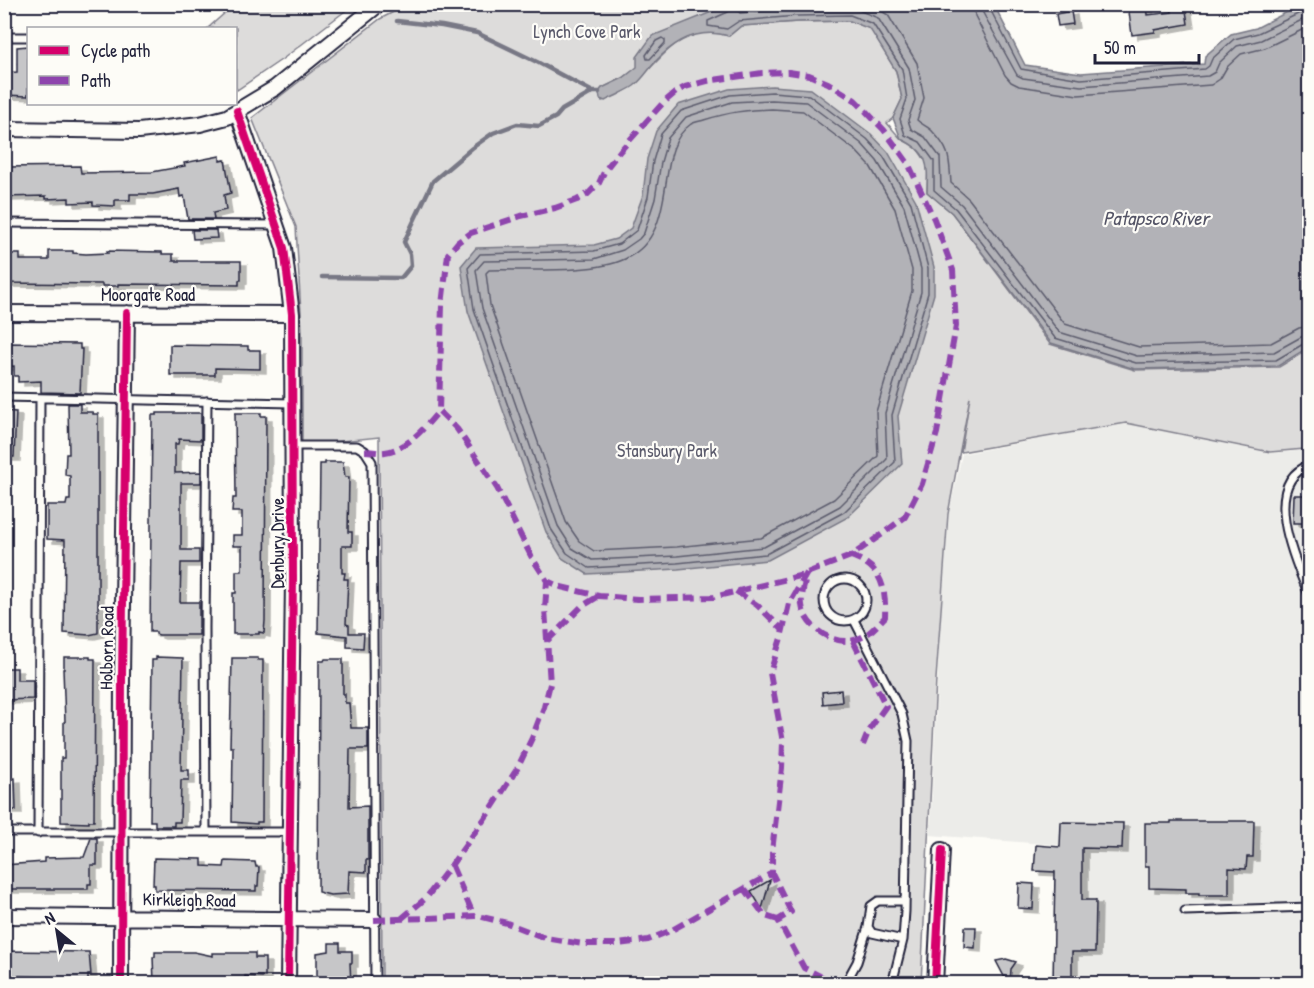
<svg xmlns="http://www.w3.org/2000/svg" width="1314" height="988" font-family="'Patrick Hand',sans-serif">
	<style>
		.built { fill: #ecece9 }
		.green { fill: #dddcdb; stroke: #807f8b; stroke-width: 1.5 }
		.water { fill: #b2b2b7; stroke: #787885; stroke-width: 1.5 }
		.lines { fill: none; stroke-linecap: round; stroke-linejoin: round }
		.shore { stroke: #5c5c6d; stroke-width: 1.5 }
		.stream { stroke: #787885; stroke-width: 4.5 }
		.building { fill: #c6c6c8; stroke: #22223b; stroke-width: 1.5; filter: url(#shadow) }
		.service-casing { stroke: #22223b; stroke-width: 11 }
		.minor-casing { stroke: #22223b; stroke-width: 18 }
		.service { stroke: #fdfcf7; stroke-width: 7 }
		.minor { stroke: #fdfcf7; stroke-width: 14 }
		.quiet { stroke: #8e44ad; stroke-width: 6; stroke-dasharray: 12 6; stroke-linecap: butt }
		.cycleway-casing { stroke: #fdfcf7; stroke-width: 11 }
		.cycleway { stroke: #d6006c; stroke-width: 8 }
		.labels { text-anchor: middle; stroke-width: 4.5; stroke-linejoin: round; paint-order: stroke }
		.park-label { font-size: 18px; fill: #5a5a6b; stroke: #fdfcf7 }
		.street-label { font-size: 18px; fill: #22223b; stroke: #fdfcf7 }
		.water-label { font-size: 20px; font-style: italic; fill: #545466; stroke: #fdfcf7 }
	</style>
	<defs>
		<filter id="shadow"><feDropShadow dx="6" dy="4" stdDeviation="0" flood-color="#0004"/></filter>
	</defs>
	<rect width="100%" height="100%" fill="#fdfcf7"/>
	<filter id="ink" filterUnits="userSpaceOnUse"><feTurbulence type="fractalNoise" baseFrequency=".0167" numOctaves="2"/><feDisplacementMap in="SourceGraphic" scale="12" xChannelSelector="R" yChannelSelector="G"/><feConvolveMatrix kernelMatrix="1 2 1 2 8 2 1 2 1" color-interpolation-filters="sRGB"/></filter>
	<g filter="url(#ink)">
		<path class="built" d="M1125 423 1270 453 1309 450V983H1051L1058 845 930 835 940 630 949 513 962 454Z"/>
		<path class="green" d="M235 4H353V5L284 58 237 90 236 87V28H208Z
			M405 5H742L724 7 715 12 623 78 602 88 599 92 602 101C655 89 665 16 729 36L741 26 797 22 850 21 871 29 896 71 902 99 893 118 887 123 901 139 916 147 928 164 927 192 952 213 1050 344 1135 370 1279 367 1309 349 1310 413 1305 449 1270 452 1126 423 961 452 970 397 948 514 936 679 921 983H382L379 437 302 445V331L296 227 252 118 380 19 407 5Z"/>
		<path class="water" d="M742 4 994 5 1025 65 1081 73 1204 64 1205 56 1231 34 1256 28 1295 8 1309 5V347L1278 366 1135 369 1051 343 952 213 927 192C928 164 929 152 901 139L893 118 902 99 896 71 870 29 850 21 798 22 741 26 729 36C699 27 675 40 655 62 648 70 643 79 634 86 625 92 614 96 605 101L600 99 599 92 602 88 623 78 637 67V57L652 36 724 7Z
			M772 86 811 89 871 134 888 152 916 201 934 267V294L898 416 902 464 848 517 768 560 678 569 587 574 562 558 546 532 468 311 461 266 476 248 594 245 616 239 631 228 643 195 647 159 656 131 678 105 729 89Z"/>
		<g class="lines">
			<path class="shore" d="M730 4 728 12 708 21V26L727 29 739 21 797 16 850 15 873 24 902 69 907 99 900 119 905 135 920 142 934 161V190L956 209 1055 338 1136 363 1276 360 1305 343H1310
				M738 4V11L740 13 797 8 851 7 878 18 909 68 915 100 908 120 911 129 925 137 940 157 941 187 962 205 1059 332 1137 356 1274 352 1301 337 1310 335
				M870 4 888 15 917 63 924 98 917 120C922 125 929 127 933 132 951 151 949 159 951 183L969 199 1065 324 1139 347 1271 343 1299 328 1310 326
				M973 4 975 16 1005 75 1011 82 1019 86 1078 95 1211 85 1220 79 1227 67 1241 54 1265 48 1310 26
				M982 4 983 13 1017 75 1023 78 1081 86 1208 76 1215 72 1219 63 1237 46 1261 40 1304 19 1310 14
				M989 4 990 9 1021 69 1081 79 1205 69 1209 66 1212 59 1234 39 1258 33 1300 13 1304 9V4
				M662 38 665 40V43L650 59H647L646 55 656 41Z
				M772 92 809 95 867 139 883 156 911 203 928 268V293L892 415 895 462 844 512 766 554 677 563 589 568 567 553 551 529 474 309 468 268 480 254 594 251 619 244 637 230 648 197 653 161 661 134 681 111 730 95Z
				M772 100 806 102 862 144 877 161 904 206 921 269V292L885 413 887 459 840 506 764 547 677 556 592 560 572 548 558 526 482 308 476 270 484 261 594 259 623 250 639 239 644 233 655 199 661 162 668 138 686 117 732 102Z
				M772 109 803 111 856 151 870 166 895 209 912 270V291L876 412 878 456 834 499 761 538 676 547 594 551 579 541 566 522 490 305 486 273 489 270C525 269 594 274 625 259 683 232 651 151 691 124 695 122 701 121 704 120 730 112 745 110 772 109Z"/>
			<path class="stream" d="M397 21 442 26 477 33 537 62 593 92H599
				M322 277 401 278 411 266 410 254 404 242 433 181 472 148 493 133 517 124 539 126 556 117 562 110 593 92"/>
		</g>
		<path class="building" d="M1128 4H1147L1148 15 1172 12 1171 4H1185L1188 24 1155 30V32L1132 35Z
			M1071 11 1073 24 1058 26 1056 14Z
			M28 46V96L4 95V73L17 72V47Z
			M220 156V161L225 160 231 193 224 195 226 210 213 213 214 219H188L184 196 180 197 179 189 153 194H130V200H115V206L93 205V202L69 203V198L46 199V196L4 197 6 167 80 166 81 173 152 172 185 166 184 163Z
			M192 230H216L217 238 193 239Z
			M49 251H73V253L86 254 108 253 107 251 162 252V254H173V261H241V280H239V285L118 284V286H102V284L4 283V254H20V260H49Z
			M4 343 80 344V349H82L80 393 41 392V381L18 382V376H14V366L4 367Z
			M170 345 248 346V350H260V369L215 368V375H170Z
			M68 404H80V412H93V414H98V633L89 635 64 633 65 540 47 539V505H66L67 500H70V476L65 475 66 454H69Z
			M4 411 16 412 14 457H4Z
			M157 413H201V440L179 439 178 444H175V473L201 472V483H181V550H199V563H181L180 602H199V635H159L156 634V632H150L152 415H157Z
			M235 413H261V416H266L265 621 264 633 259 632V634H233V593H236V571H242V546H233V535H242V512H232L233 498H236Z
			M325 462H343L345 477H349L348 532H352V546H342V573H345L344 579H348L346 624 349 625V633H364L363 648 347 647V636L318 633 320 464H325Z
			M1294 495H1308L1307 523H1293Z
			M64 657H90V659H95L94 821H89V823L61 822V758H64V722H65L63 669H64Z
			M156 657 183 658 181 770H189V780H181L180 822H174V826H155V821H150L152 660H156Z
			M232 658H258V660H263L262 822H257V824L232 822 233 747H230Z
			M325 659H343V694H345V703H349L351 728H368V749H350L349 807 368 806V860H366V872L349 871 348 894 330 895 318 892 319 661H324Z
			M4 668H17V680H33V699L4 700Z
			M841 690 842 702 823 704 822 692Z
			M15 778 16 810H4V779Z
			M1171 821H1254L1253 857H1247L1246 869 1229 868V895H1199V893H1186V889L1149 888V866H1145V823H1171Z
			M1061 822 1123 823 1122 849 1082 848V900H1096L1095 952H1072V984H1053L1055 872 1034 871 1036 845 1060 847Z
			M91 838H97V865H91V884H88V889H4V865L44 862V858L84 857Z
			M154 858 202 859V866L224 867 225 861 255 862 256 867H259L258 886H256V891L155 890V885H153Z
			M770 880 762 909 751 891Z
			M1019 883 1034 884 1033 909 1018 908Z
			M965 927H976L975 948 964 947Z
			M329 943H340V951H352V963H350L351 984 317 982V953L329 951Z
			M4 951 89 952 91 975H88V981H46V977L19 976V981H8V975H4Z
			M155 952H194L213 956V953H255V958H265V977L245 976V984L154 982 153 957H155Z
			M1006 959 1016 962 1011 969 1010 984H1008L996 961Z"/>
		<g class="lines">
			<defs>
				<path id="service" d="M4 37H28
					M4 223 278 225
					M4 397 292 403
					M292 446H357L365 451 372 462 375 984
					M1310 465C1259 483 1296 564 1310 597
					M824 600a21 21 0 1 1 42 0a21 21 0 1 1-42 0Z
					M854 620 902 714 908 741 905 911 903 940 892 984
					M4 832H288
					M206 832 205 628 207 401
					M38 833 40 398
					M1185 911 1310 907
					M903 940 872 933 868 927 871 906 878 901H905
					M845 984 857 962 868 927"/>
				<path id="minor" d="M237 111 284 248 292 314 293 578 288 984
					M4 129 139 131 200 124 227 117 275 88 379 4
					M4 313 292 314
					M4 916 374 920
					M121 984 122 676 127 313
					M935 984 942 850"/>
			</defs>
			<use href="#service" class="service-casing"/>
			<use href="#minor" class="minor-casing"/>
			<use href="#service" class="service"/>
			<use href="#minor" class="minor"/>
			<path class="quiet" d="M365 451C372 451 379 453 385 452 408 449 425 427 439 411L457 429 497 488 531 556 547 581 561 587 599 596 638 599 714 597 799 576 851 556 881 535 905 517 922 484 937 433 956 326 953 270 934 219 908 163 884 130 855 100 828 83 809 75 789 72 762 73 707 81 685 87 676 92 662 104 620 151 605 170 599 183 588 194 577 200 555 208 521 216 471 233 458 242 448 254 442 305 439 411
				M807 573 789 604 781 638 770 673 783 742 782 768 772 851V873L791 912 778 920 804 968 836 984
				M805 582C803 589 801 599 802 605 805 629 838 649 860 638 870 634 877 625 885 617 886 587 882 567 851 556
				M736 591 757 605 783 630
				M547 641 581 607 599 596
				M853 641 886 706 869 730 863 745
				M452 866 474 916
				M745 889 765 916 778 920
				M401 919 426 898 450 867 490 811 517 769 532 738 544 707 550 684 545 609 547 581
				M374 920 478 916 507 923 545 938 583 944H618L648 940 672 930 772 873"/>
			<defs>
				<path id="cycleway" d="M237 111 284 248 292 314 293 578 288 984
					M121 984 122 676 127 313
					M935 984 942 850"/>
			</defs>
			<use href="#cycleway" class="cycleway-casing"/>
			<use href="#cycleway" class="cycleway"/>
		</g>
	</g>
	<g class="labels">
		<g class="park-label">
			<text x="587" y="38">Lynch Cove Park</text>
			<text x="667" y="457">Stansbury Park</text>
		</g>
		<g class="street-label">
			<text x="148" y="301">Moorgate Road</text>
			<text transform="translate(278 543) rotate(-90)" y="6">Denbury Drive</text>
			<text transform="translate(107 648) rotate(-89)" y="6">Holborn Road</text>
			<text transform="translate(189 900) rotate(1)" y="6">Kirkleigh Road</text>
		</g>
		<g class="water-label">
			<text x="1156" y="225">Patapsco River</text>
		</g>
	</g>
	<rect width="1314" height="988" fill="none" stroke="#fdfcf7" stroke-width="24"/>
	<rect x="12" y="12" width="1290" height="964" fill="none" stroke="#22223b" stroke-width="2" filter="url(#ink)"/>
	<rect x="27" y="27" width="210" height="78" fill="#fdfcf7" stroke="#a5a5ac" stroke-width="1.5"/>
	<rect x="39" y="46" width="30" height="9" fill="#d6006c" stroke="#a5a5ac" stroke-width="1.5"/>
	<text x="81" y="57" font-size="18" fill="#22223b">Cycle path</text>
	<rect x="39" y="76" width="30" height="9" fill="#8e44ad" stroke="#a5a5ac" stroke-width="1.5"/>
	<text x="81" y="87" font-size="18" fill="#22223b">Path</text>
	<g transform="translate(57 931) rotate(330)" stroke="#fdfcf7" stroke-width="4.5" paint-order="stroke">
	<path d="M0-4.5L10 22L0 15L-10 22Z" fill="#22223b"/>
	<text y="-9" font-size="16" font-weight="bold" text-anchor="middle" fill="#22223b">N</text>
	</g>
	<path d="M1095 54v9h104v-9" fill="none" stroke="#22223b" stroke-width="3"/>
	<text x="1104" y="54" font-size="18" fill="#22223b" stroke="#fdfcf7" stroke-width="4.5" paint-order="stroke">50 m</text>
</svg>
